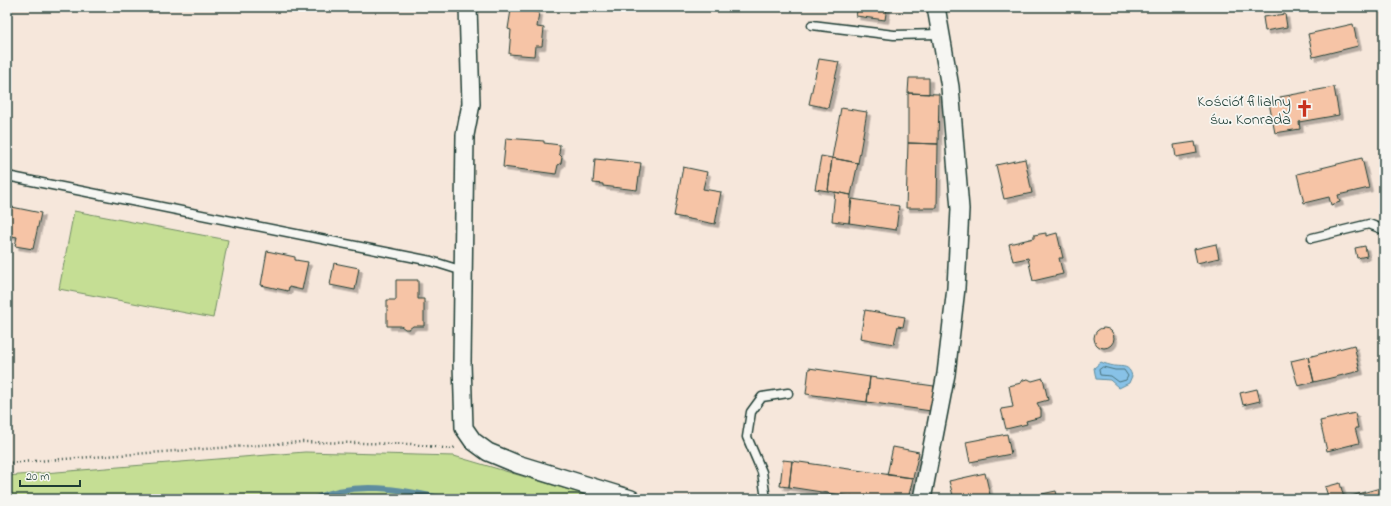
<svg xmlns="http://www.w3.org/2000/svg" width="1391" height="506" font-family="'Indie Flower',sans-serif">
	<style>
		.green { fill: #c5de94; stroke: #728e64 }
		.water { fill: #88c2e7; stroke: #5e8d9f }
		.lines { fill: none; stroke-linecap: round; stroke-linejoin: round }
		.shore { stroke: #49727c; stroke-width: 1 }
		.stream { stroke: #5e8d9f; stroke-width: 6 }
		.building { fill: #f6c4a6; stroke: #1f3d34; filter: url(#shadow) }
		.service-casing { stroke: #1f3d34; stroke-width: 11 }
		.minor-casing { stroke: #1f3d34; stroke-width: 20 }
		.path { stroke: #1f3d34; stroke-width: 2.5; stroke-dasharray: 1 3; stroke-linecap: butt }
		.service { stroke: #f6f6f2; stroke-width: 8 }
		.minor { stroke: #f6f6f2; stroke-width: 17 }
		.labels { text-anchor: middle; stroke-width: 3.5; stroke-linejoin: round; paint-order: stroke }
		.poi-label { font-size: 16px; fill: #1f3d34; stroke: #f6f6f2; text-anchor: end }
	</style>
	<defs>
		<filter id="shadow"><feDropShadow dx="3.5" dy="3.5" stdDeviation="0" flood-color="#0004"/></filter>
	</defs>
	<rect width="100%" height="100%" fill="#f6e7db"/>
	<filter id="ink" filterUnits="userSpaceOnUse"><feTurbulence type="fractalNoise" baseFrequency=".025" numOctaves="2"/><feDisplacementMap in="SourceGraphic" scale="8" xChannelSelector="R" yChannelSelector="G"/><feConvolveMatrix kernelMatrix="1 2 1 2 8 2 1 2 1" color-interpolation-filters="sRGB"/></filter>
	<g filter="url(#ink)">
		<path class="green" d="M74 211 228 240 213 318 59 289Z
			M305 452 454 456 600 499H7V476Z"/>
		<path class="water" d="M1101 362C1105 364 1110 365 1114 366 1124 367 1129 365 1132 376L1129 383 1119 388 1110 380 1096 379 1094 368Z"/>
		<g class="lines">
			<path class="shore" d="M1103 367 1115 370H1124L1128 376 1126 380 1119 382 1111 376 1100 375 1099 370Z"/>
			<path class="stream" d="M314 499C354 480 403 489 444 499"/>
		</g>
		<path class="building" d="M855 7H887L885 20 856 16 858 7Z
			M511 10 539 12 537 27 544 28 542 46H535L534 56 509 54 511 30 508 29Z
			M1285 14 1287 27 1265 31 1263 17Z
			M1353 24 1358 46 1313 57 1308 34Z
			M819 59 839 62 828 108 809 104Z
			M909 78H929V94L908 93Z
			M1334 87 1339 115 1299 122 1300 129 1275 133 1269 103 1280 101V97Z
			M908 93 939 94 938 144 908 143Z
			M841 108 867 112 858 163 832 158Z
			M506 138 544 141V143L560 145 559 154 562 157 561 163 558 165 556 174 503 167Z
			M1195 142 1197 153 1176 157 1174 145Z
			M908 143 938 144 937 208H906Z
			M821 156 832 158 828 191 815 189Z
			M832 158 858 163 851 195 828 191Z
			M1362 158 1369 188 1338 195 1340 202 1331 205 1329 197 1304 203 1297 174Z
			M595 159 606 160V159L641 163 637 190 603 186V184L593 183Z
			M1025 159 1032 193 1004 199 996 165Z
			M683 167 707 172 703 189 721 192 715 224 674 216Z
			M835 192 851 195 849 223 832 221Z
			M852 199 899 206 896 230 849 223Z
			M7 206 41 213 33 249 15 246 17 237 7 235Z
			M1046 233V236L1057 233 1063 258H1059L1063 274 1033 281 1028 258 1013 261 1009 244 1034 238V235Z
			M1216 244 1219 258 1197 263 1194 249Z
			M1365 246 1367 256 1357 258 1355 248Z
			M267 251 295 257V260L308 262 302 290 289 287 288 291 261 285Z
			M334 263 359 268 355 290 330 285Z
			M396 280H418V299H424V326H413L409 329H405L401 326H387V300H396Z
			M865 310 905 317 903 327 898 326 894 344 860 338Z
			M1094 338a10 10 0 1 1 20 0a10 10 0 1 1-20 0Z
			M1354 345 1360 371 1314 382 1308 357Z
			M1308 357 1314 382 1298 386 1291 361Z
			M809 368 870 377 867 402 806 394Z
			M870 377 934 386 931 411 867 402Z
			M1043 378 1048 400 1037 403 1041 410V417L1026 421 1027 424 1006 429 1001 409 1013 407 1009 386 1021 383 1023 380 1028 379 1032 381Z
			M1257 389 1260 401 1243 405 1240 393Z
			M1355 413 1358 428H1355L1359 443 1327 451 1320 421Z
			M1007 434 1011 454 970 462 966 442Z
			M893 447 919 452 913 478 887 475Z
			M783 460 792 461 789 487 780 486Z
			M792 461 913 478 908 499H867L789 487Z
			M985 473 991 499H954L949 481Z
			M1340 483 1344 498 1329 499 1325 487Z
			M1384 487V499H1339L1344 498Z
			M1056 491 1058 499H1028V497Z"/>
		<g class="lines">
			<defs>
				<path id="service" d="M812 25 894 35 940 34
					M7 176 431 261 463 271
					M1312 238 1369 224 1384 230
					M766 499 762 472 747 437 751 412 762 397 788 393"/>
				<path id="minor" d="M468 7 471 104 465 135 462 363 464 428 473 441 488 452 517 464 631 499
					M922 499 946 374 956 288 960 209 950 87 936 7"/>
			</defs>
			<use href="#service" class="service-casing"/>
			<use href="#minor" class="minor-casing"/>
			<path class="path" d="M7 463 303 442 411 444 452 449 455 447"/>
			<use href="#service" class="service"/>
			<use href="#minor" class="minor"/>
		</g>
	</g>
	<defs>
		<symbol id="church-bare" viewBox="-9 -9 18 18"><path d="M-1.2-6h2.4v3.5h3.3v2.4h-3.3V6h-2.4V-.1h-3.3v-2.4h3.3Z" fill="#c8321e" stroke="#f6f6f2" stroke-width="2.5" paint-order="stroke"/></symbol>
	</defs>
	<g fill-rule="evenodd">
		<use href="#church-bare" x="1292" y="96" width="25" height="25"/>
	</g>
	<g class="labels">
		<g class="poi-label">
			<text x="1291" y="106">Kościół filialny<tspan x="1291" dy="18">św. Konrada</tspan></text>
		</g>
	</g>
	<rect width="1391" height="506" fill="none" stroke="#f6f6f2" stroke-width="24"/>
	<rect x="12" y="12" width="1367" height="482" fill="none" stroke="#1f3d34" stroke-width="1.5" filter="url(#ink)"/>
	<path d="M20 480v6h60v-6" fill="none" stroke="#1f3d34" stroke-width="2"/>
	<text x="26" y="480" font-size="12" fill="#1f3d34" stroke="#f6f6f2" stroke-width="3" paint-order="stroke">20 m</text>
</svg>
